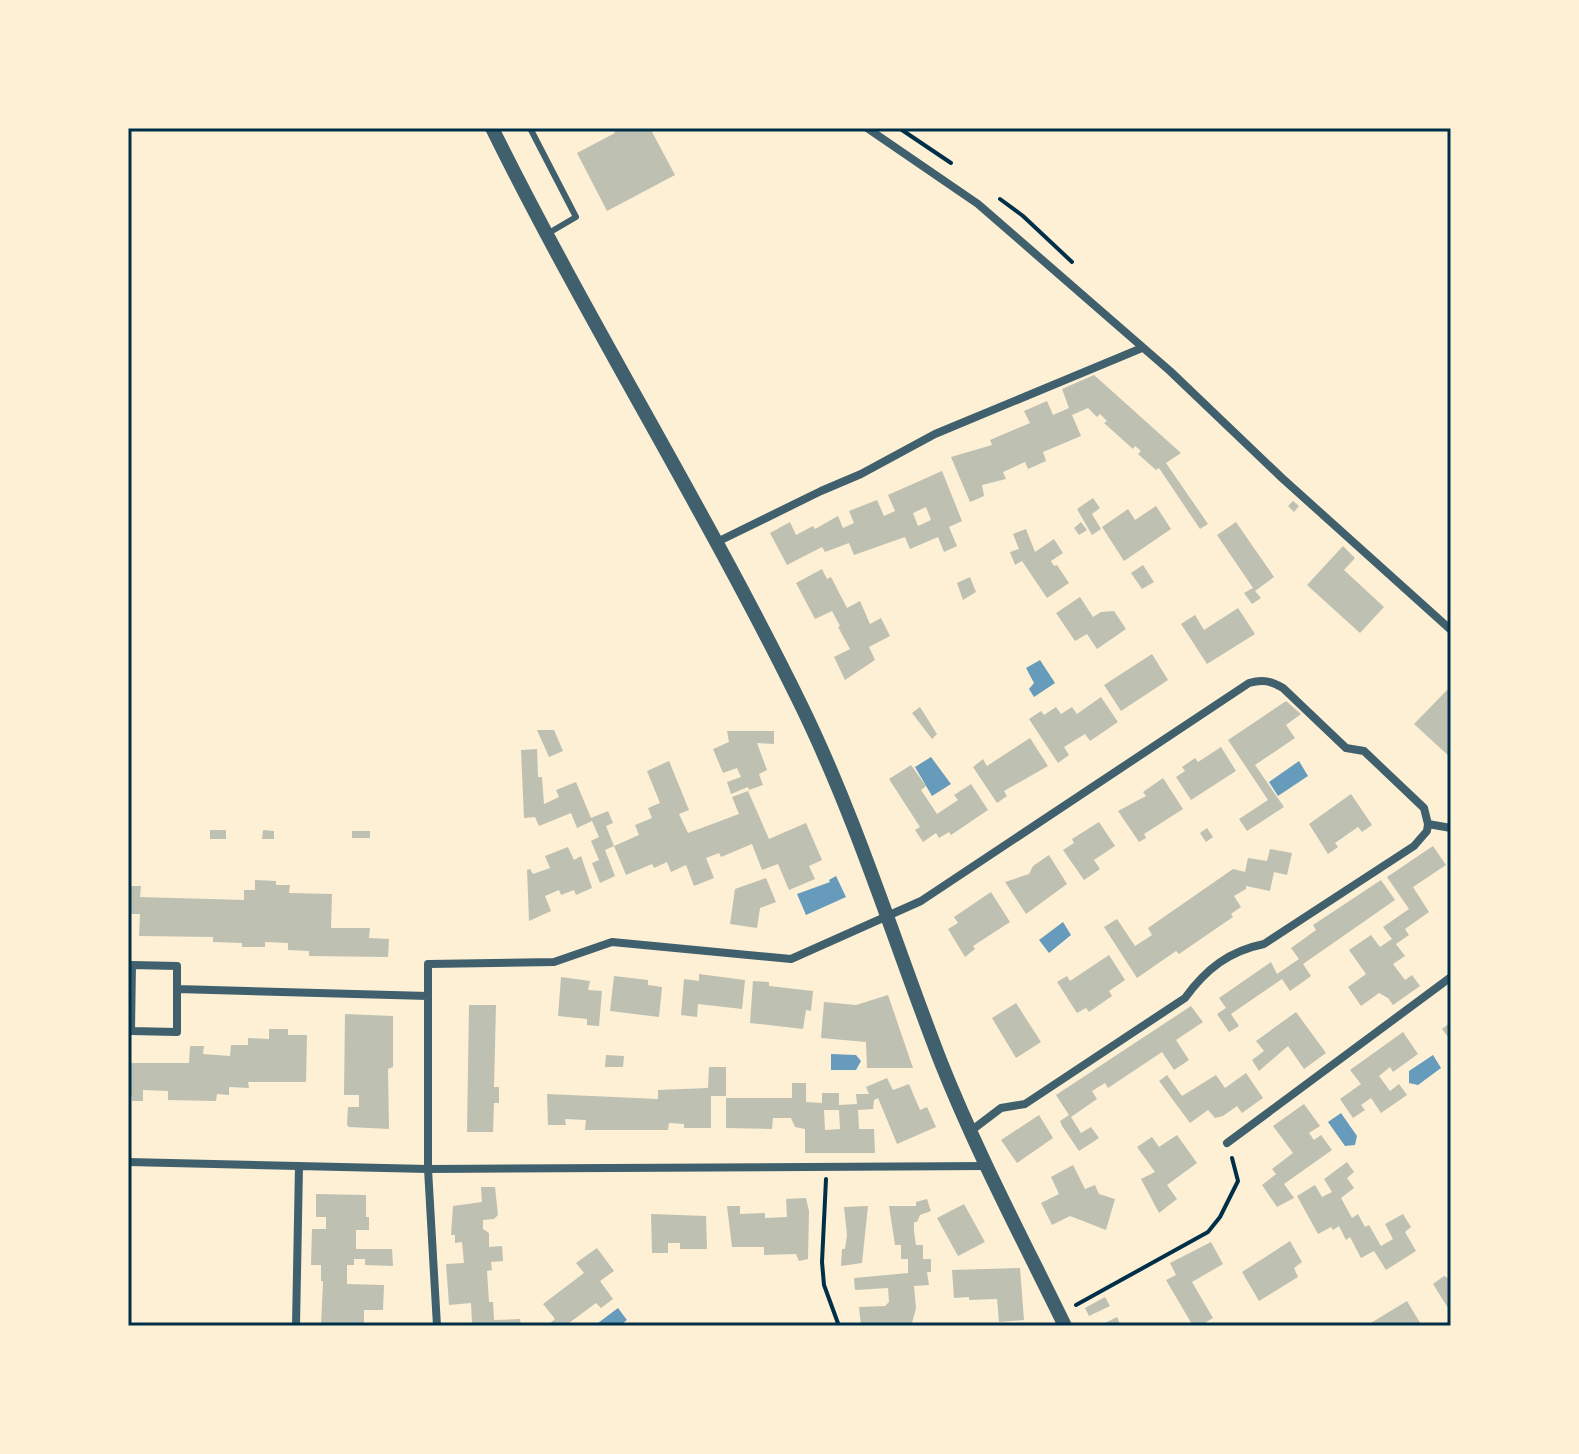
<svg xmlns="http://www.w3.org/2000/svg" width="1579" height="1454" font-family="'Noto Sans',sans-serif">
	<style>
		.water { fill: #669bbc }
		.building { fill: #bec0b2; fill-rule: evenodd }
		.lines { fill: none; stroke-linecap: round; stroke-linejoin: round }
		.path { stroke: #003049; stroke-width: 4 }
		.service { stroke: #3f606c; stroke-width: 6 }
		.minor { stroke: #3f606c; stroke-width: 8 }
		.tertiary { stroke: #3f606c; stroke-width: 14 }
		.neatline { fill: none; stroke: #003049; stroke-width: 3 }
	</style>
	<rect width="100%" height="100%" fill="#fdf0d5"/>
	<path class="water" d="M1040 660 1055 683 1034 697 1029 689 1034 683 1026 668Z
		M931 757 951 784 932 796 915 767Z
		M1299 761 1308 776 1278 796 1269 782Z
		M836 876 846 897 806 915 797 894 830 882 829 880Z
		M1063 922 1071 935 1049 953 1039 940Z
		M831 1054 856 1055 861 1061 856 1070H831Z
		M1433 1055 1441 1068 1418 1085 1409 1083V1071Z
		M1341 1113 1357 1136 1355 1145 1345 1146 1328 1122Z
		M618 1308 627 1320 619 1326H594Z"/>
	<path class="building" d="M612 128H623L624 130 650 128 675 175 607 211 577 153 615 133Z
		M1094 375 1181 453 1166 463 1208 524 1200 529 1159 468 1156 470 1138 454 1141 451 1135 446 1133 449 1104 423 1107 421 1100 414 1097 417 1088 408 1072 415 1081 436 1043 452 1046 461 1028 469 1025 462 1003 472 1006 479 982 485 984 496 970 502 951 457 992 445 990 440 1030 423 1024 411 1047 401 1053 415 1069 408 1062 389Z
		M942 471 962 521 949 527 957 546 944 552 938 537 910 549 905 537 854 555 849 543 825 552 822 547 787 565 770 533 790 522 796 535 813 526 815 529 838 516 843 528 854 523 849 511 877 500 884 516 895 511 888 495ZM926 507 931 520 918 526 913 513Z
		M1093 498 1100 508 1092 514 1101 529 1092 535 1077 509Z
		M1293 501 1299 506 1294 512 1288 506Z
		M1156 506 1171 529 1124 561 1102 527 1128 509 1135 520Z
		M1081 522 1087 530 1079 535 1074 528Z
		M1236 522 1274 577 1255 591 1261 598 1252 604 1244 593 1253 588 1217 535Z
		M1026 529 1035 552 1054 539 1063 553 1051 561 1054 566 1057 565 1069 583 1047 598 1022 561 1015 565 1010 552 1019 549 1013 534Z
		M1343 546 1355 558 1344 570 1384 607 1360 633 1307 585Z
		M1143 565 1154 582 1142 589 1131 573Z
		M822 569 827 579 831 577 847 608 860 601 870 624 881 618 890 636 869 647 875 660 845 680 834 657 850 649 838 627 840 626 832 611 815 619 796 583Z
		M970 577 976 592 963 600 957 583Z
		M1080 597 1093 617 1101 612 1114 611 1126 629 1097 649 1087 634 1075 641 1056 613Z
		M1238 608 1255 634 1207 664 1181 624 1195 615 1204 630Z
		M1152 654 1168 680 1121 711 1104 685Z
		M1451 686V758L1414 724Z
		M1101 697 1118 722 1090 741 1085 734 1064 747 1069 755 1058 763 1029 719 1041 711 1044 715 1056 707 1061 714 1072 707 1077 714Z
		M1286 701 1301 714 1286 725 1295 738 1255 765 1284 807 1247 831 1239 819 1268 800 1228 740Z
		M920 707 937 734 932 739 912 713Z
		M537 730H554L563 751 549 757Z
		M727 731H774V744L757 743 767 770 759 774 763 785 749 790 748 787 731 794 727 782 741 777 737 768 723 773 713 749 729 742Z
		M1030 738 1048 766 1004 791 1007 796 997 803 973 767 983 759 987 766Z
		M1221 747 1236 771 1191 800 1176 777 1185 771 1182 767 1195 758 1198 762Z
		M537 749 538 777H542L544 804 559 797 556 790 576 782 591 818 608 811 613 823 606 826 614 846 639 835 635 825 652 818 648 808 660 803 647 771 669 761 689 810 679 814 688 833 739 814 732 797 748 791 769 839 806 823 822 860 809 866 815 879 789 890 778 864 762 870 752 844 721 857 719 853 706 858 714 878 694 886 686 865 671 872 667 862 654 868 652 864 626 875 614 846 605 850 615 876 600 883 592 863 599 860 591 841 599 837 592 821 577 828 571 813 539 826 535 817 524 818 521 750Z
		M911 765 926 786 921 790 937 814 958 800 954 795 971 784 988 810 951 835 949 832 939 838 936 833 923 842 915 830 920 827 889 779Z
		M1163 778 1183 809 1144 834 1146 838 1139 842 1118 811 1146 796 1143 792Z
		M1351 794 1372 825 1362 832 1358 827 1335 843 1338 847 1328 854 1309 824Z
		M1099 822 1115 846 1094 860 1100 869 1084 880 1063 850 1074 843 1072 839Z
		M1207 828 1213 837 1206 842 1200 833Z
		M210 830H226V839H210Z
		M263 830 274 831V839H262Z
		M352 831H370V838H352Z
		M1433 846 1446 865 1413 887 1429 912 1405 929 1409 935 1396 944 1405 956 1393 964 1405 980 1412 975 1420 986 1393 1005 1388 998 1379 993 1361 1006 1348 987 1366 974 1349 950 1371 935 1380 947 1392 939 1383 927 1409 909 1387 877Z
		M568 847 574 860 581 856 592 888 576 895 574 890 561 895 559 890 545 896 551 911 529 921 527 870 530 869 533 874 550 868 545 856Z
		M1270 849 1292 853 1287 875 1274 872 1270 891 1246 886V889L1234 896 1241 907 1231 914 1233 917 1179 954 1176 951 1137 978 1104 927 1117 919 1135 946 1152 935 1148 928 1233 869 1245 872 1248 858 1267 861Z
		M1049 855 1067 884 1026 914 1005 882 1029 874 1033 866Z
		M766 878 776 902 760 908 757 928 730 924 735 889Z
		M255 880 276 881V885H290L289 893 332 894 331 928H370L369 938 389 939 388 957 309 956V951L288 950V943L265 942V947H242V943L213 942V937L139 936 140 914H128V886H141L140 897 244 900V890H255Z
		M1381 880 1395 900 1303 964 1311 976 1300 984 1290 991 1282 979 1231 1014 1239 1026 1229 1032 1217 1014 1226 1008 1219 998 1271 962 1277 974 1299 959 1291 948 1316 930 1313 925Z
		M991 892 1010 922 973 946 975 949 965 957 948 929 958 923 954 917Z
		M1109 955 1125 980 1109 991 1112 996 1089 1012 1086 1008 1077 1013 1057 982 1067 976 1070 981Z
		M699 974 745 980 742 1009 698 1004 697 1017 681 1015 684 979 699 981Z
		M614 976 648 980V985L662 987 659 1017 610 1011Z
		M561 977 590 981 588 990 602 991 599 1026 587 1025V1019L558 1016Z
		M753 981 769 982V986L813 991 811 1011 806 1010 803 1029 750 1023Z
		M888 995 913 1068H867L866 1042 821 1038 824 1002 856 1005Z
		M1016 1003 1041 1042 1016 1058 992 1018Z
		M469 1005H496L494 1087H499V1103H494L493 1132H467Z
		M1191 1006 1203 1022 1176 1040 1189 1060 1174 1070 1162 1052 1108 1088 1105 1083 1092 1091 1097 1099 1071 1117 1081 1133 1091 1127 1099 1138 1079 1151 1062 1126 1060 1121 1069 1115 1056 1095Z
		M1296 1012 1326 1053 1304 1069 1288 1046 1259 1071 1252 1060 1264 1051 1256 1041Z
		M345 1014 393 1016V1067L388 1069 389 1129 349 1127 347 1125 348 1107H359V1095H344Z
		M1451 1022V1041L1442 1029Z
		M269 1029H288V1035H307L306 1082H248L249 1088 229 1087V1095L217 1094 216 1101 168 1100V1091L143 1090V1101H132V1096H128V1063H189L190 1046H204L203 1054 230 1056 231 1045H248V1038L269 1039Z
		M1403 1032 1418 1054 1393 1072 1390 1067 1379 1076 1390 1091 1399 1084 1407 1095 1381 1113 1371 1098 1361 1105 1365 1110 1353 1118 1340 1099 1361 1084 1350 1070Z
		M606 1055 624 1056 623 1067H605Z
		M709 1067H726V1096H711V1128H684V1124L669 1123 668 1130H585L586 1120 565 1119 566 1125H548L547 1094 658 1099V1090L708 1088Z
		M1246 1073 1263 1098 1242 1113 1237 1106 1223 1116 1215 1118 1208 1110 1190 1123 1159 1081 1167 1075 1182 1096 1216 1075 1225 1088Z
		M887 1078 893 1090 909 1084 920 1110 927 1107 936 1127 897 1144 878 1098 874 1100 873 1109 858 1110 859 1129H874L875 1153H805V1129L795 1127 791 1118H773L772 1129 726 1128V1098H792V1083H806V1102L822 1103V1093H839V1105L857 1104 856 1094H869L866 1087ZM824 1110H839L840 1129 825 1130Z
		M1304 1104 1320 1126 1309 1133 1314 1140 1321 1135 1332 1150 1284 1184 1294 1198 1277 1207 1262 1185 1276 1174 1272 1169 1293 1153 1273 1126Z
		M1039 1115 1053 1138 1017 1163 1001 1140Z
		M1177 1135 1197 1163 1167 1185 1177 1199 1159 1213 1141 1179 1155 1172 1137 1147 1152 1137 1159 1147Z
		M1347 1162 1354 1172 1347 1178 1354 1188 1341 1198 1352 1218 1358 1214 1365 1227 1369 1225 1381 1246 1393 1239 1385 1224 1403 1214 1411 1227 1405 1232 1416 1251 1386 1270 1374 1251 1361 1258 1350 1237 1346 1240 1339 1226 1333 1230 1331 1227 1318 1234 1297 1196 1315 1185 1322 1197 1332 1192 1324 1179Z
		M1073 1165 1085 1189 1095 1185 1099 1194 1115 1199 1106 1230 1070 1216 1052 1225 1041 1203 1059 1194 1051 1177Z
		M481 1187H495L498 1215 494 1219 483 1220V1229L489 1233V1247L502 1246 503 1261 491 1262 492 1270 487 1271 489 1302H493L494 1320 520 1319 521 1326H468V1323H472L471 1303 449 1305 446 1264 464 1263 462 1242 455 1243V1235H451L453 1206 482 1202Z
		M316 1194 366 1195V1217H369V1230H356V1249H392L393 1266 365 1265V1259H354V1265H347V1284L384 1285 383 1310H364V1326H321L323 1281H321V1265H311L312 1229H326V1217H316Z
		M806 1198 809 1211 808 1259 799 1261 796 1254 764 1255V1247H732L727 1206H740V1214L765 1213V1218L787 1217 786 1199Z
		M927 1199 931 1211 920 1215 917 1222H914V1231L916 1245H923V1259H931V1272H927L929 1285 914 1286 916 1308 912 1323 908 1326H861L859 1307 885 1306 889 1302 888 1288 855 1290 854 1278 908 1273V1259H901V1245H895L889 1206H916V1202Z
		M964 1204 985 1242 958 1256 937 1218Z
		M868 1206 862 1263 841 1266 842 1249H845L847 1235 844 1207Z
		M651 1214 706 1216 707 1249H680V1243H668V1253H652Z
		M1290 1241 1302 1262 1294 1268 1298 1277 1259 1301 1242 1272Z
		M1211 1242 1223 1264 1192 1282 1213 1318 1200 1326H1193L1166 1280 1176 1275 1170 1263Z
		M597 1248 614 1271 600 1281 613 1299 601 1308 596 1303 565 1326H551L549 1324 555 1319 543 1304 584 1273 576 1263Z
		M1020 1268 1024 1320 999 1322 997 1299 969 1300V1297L954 1298 952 1270Z
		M1444 1276 1451 1280V1313L1433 1284Z
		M1105 1297 1110 1306 1089 1316 1085 1308Z
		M1407 1301 1422 1326H1366Z
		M1117 1317 1121 1326H1099Z"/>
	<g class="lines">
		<path class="path" d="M899 128 951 163
			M1000 199 1023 216 1072 262
			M826 1179 822 1262 824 1285 839 1326
			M1076 1305 1208 1232 1220 1217 1238 1181 1232 1158"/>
		<path class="service" d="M530 128 576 217 547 234"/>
		<path class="minor" d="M867 128 978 204 1170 371 1282 478 1451 630
			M717 542 821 491 861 474 935 434 1142 348
			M1428 824 1451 828
			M177 989V1032L131 1031 132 965 177 966V989L428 996V1169L437 1326
			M428 996V964L554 962 612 942 791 959 921 901 1249 683C1263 679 1271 681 1283 688L1346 748 1364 751 1424 808 1428 824 1427 831 1414 846 1264 944C1229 951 1206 969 1185 998L1025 1104 1001 1108 972 1130
			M1227 1143 1451 977
			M128 1162 428 1169 987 1166
			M296 1326 299 1166"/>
		<path class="tertiary" d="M492 128C589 324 705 509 801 705 857 820 894 941 940 1060 976 1151 1022 1238 1065 1326"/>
	</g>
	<rect width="1579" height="1454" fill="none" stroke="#fdf0d5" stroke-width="260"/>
	<rect x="130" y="130" width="1319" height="1194" class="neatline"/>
</svg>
